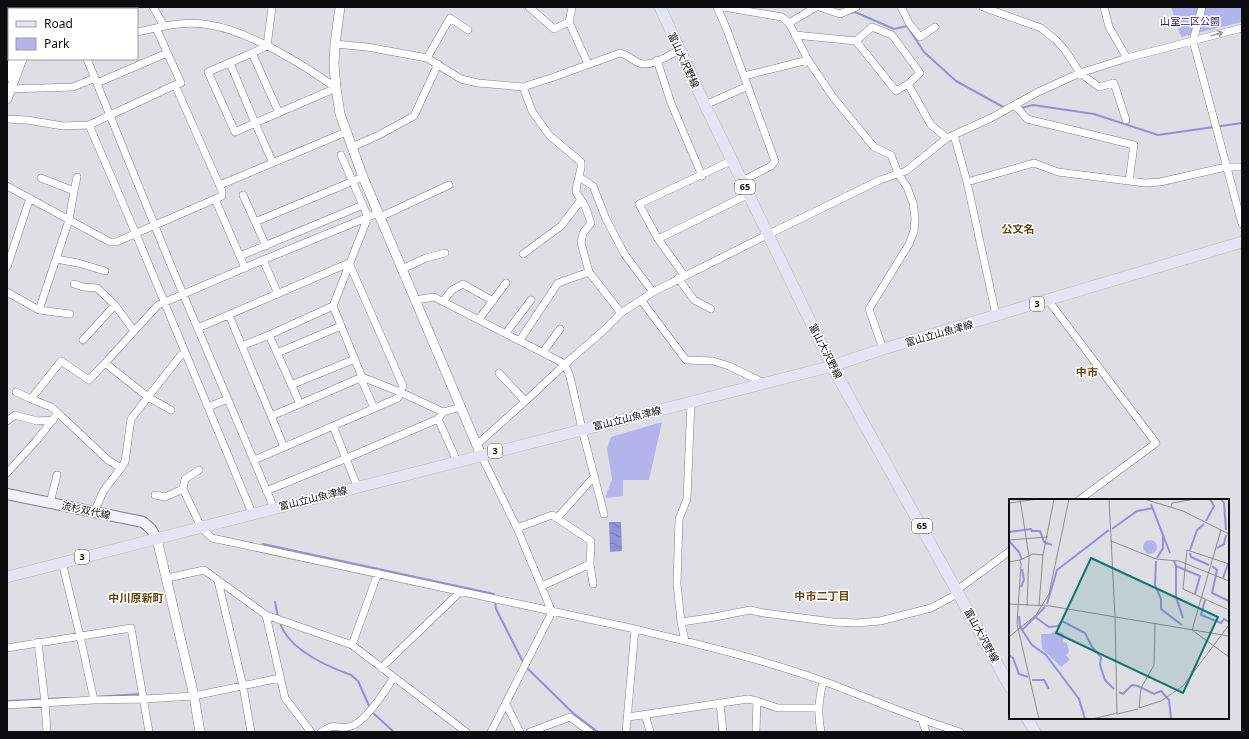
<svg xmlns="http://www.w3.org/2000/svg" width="1249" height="739" font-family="'Noto Sans','Noto Sans JP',sans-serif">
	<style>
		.park { fill: #b4b4ec }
		.water { fill: url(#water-waves) }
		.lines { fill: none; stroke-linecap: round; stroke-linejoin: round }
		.stream { stroke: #9291d8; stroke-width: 2 }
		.minor-casing { stroke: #7f8086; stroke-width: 8 }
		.tertiary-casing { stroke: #7f8086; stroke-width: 10 }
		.secondary-casing { stroke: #7f8086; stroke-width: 12 }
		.primary-casing { stroke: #bbbbbc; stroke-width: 12 }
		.minor { stroke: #fff; stroke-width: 7 }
		.tertiary { stroke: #fff; stroke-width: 9 }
		.secondary { stroke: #f1f2f9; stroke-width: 10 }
		.primary { stroke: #e3e4f4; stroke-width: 11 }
		.oneway { stroke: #9e9e9f }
		.labels { text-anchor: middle; stroke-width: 3; stroke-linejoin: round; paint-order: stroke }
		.shield { fill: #fff; stroke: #565657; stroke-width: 1 }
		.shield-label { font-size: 9px; font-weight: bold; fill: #0d0d0f }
		.park-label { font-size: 10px; fill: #302375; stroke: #fff }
		.street-label { font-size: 10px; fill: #0d0d0f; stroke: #fff }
		.neighbourhood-label { font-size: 11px; font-weight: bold; fill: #63420b; stroke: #fff }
		.inset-river { fill: none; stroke: #9291d8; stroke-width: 2 }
		.inset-road { fill: none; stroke: #8a8b8f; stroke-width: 1 }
		.view { fill: #0f766e; fill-opacity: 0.15; stroke: #0f766e; stroke-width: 2 }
		.inset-edge { fill: none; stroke: #0d0d0f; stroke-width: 2 }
	</style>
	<defs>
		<pattern id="water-waves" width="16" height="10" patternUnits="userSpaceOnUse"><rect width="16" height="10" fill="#9291d8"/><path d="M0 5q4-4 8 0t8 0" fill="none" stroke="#7675ae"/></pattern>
	</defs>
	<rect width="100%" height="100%" fill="#dedfe5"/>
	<path class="park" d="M1171 7H1242V22L1181 37Z
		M662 422 649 480H623V496L605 498 612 479 607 449 611 437Z"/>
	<path class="water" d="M609 522H621L622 551 610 552Z"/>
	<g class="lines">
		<path class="stream" d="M849 13 855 12 894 29 907 26 924 52 956 81 1005 108
			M1021 108 1033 105 1094 114 1158 135 1242 123
			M263 544 494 594V597
			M495 601 496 609 524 664
			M275 602 278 617
			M280 623C289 650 326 666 351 675L358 681 370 708
			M526 667 573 713 598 732
			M94 697 140 694 141 695
			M7 701 68 698
			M372 712 394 732"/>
		<defs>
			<path id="minor" d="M65 7 67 9
				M153 7 164 26
				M272 7 267 46 252 53 279 113
				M529 7 554 29 569 22
				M572 7 569 22 588 64
				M717 7 727 30 775 161 771 166 742 181
				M723 7 782 17 789 23 808 60 833 97 874 147 891 155 898 173 907 187 913 203 915 218 914 231 909 244 869 309 883 349
				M819 7 840 14 856 7
				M901 7 909 23 920 37 935 27
				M983 7 1041 28 1056 40 1065 50 1080 73 1099 87 1114 83 1126 120
				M1104 7 1109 27 1127 58
				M1202 7 1193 41 1242 224
				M789 23 816 7
				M137 32C161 27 185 20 210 25 249 31 304 65 336 88
				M795 35 856 41 872 27 892 35 920 73 908 84 931 125 947 138
				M856 41 896 91 908 84
				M335 44 367 47 427 58 461 79 478 83 523 87 554 77 620 53C628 55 632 60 639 63 651 68 668 55 680 50
				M427 58 450 18 468 30
				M87 59 172 268 274 508
				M657 60 671 103 702 176
				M230 63 255 123 235 132 208 72 252 53
				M744 76 808 60
				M97 83 167 53
				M175 85 89 125 136 234 252 513
				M523 87 532 111 549 135 581 162V168L577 184 576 192 585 206 591 223 583 233 581 243 589 272 621 313
				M10 89 73 87 95 78
				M705 105 748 86
				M1015 105 1027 119 1134 145 1129 181
				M7 119 27 120 63 126 89 125
				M954 135 967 182 996 315
				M352 147 377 136 414 116 438 64
				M273 163 255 123 336 88
				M579 177 593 186 606 219 625 255 653 292
				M41 178 74 191 77 177
				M967 182 1034 163 1058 172 1145 183 1160 182 1226 167H1242
				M220 185 346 132
				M7 186 110 242H116L222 196V191L175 85 181 83 156 28
				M74 191 69 220 56 259 78 263 105 271
				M243 195 266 246
				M215 199 245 268
				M380 217 449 185
				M255 222 363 177
				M658 239 749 194
				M523 254 561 226 581 200
				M240 256 363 205
				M263 260 278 294
				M7 267 30 198
				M402 269 426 258 445 253
				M684 275 658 239 639 204 733 160
				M678 278 694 300 711 309
				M74 284 83 287 97 288 115 305
				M7 292 39 310 70 314
				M415 300 434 297 565 364 570 377 582 429 604 514
				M641 300 686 360 713 361 729 366 764 383
				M1048 300 1156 443 1079 500
				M443 301 452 290 463 284 493 301
				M333 306 368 217 341 155
				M39 310 56 259
				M229 315 284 447
				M479 319 506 283
				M198 328 349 263
				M506 333 531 300
				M83 340 115 305 134 331
				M520 340 558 283 589 272
				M242 346 269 335
				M543 352 560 329
				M185 353 181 355 148 397 105 363 158 305 263 260 378 213
				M277 353 341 326
				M499 373 525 401
				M291 385 355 359
				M16 392 31 399
				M208 407 228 399
				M374 408 362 381V377L333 306 269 335 300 404 362 377 400 392 443 412 461 407
				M58 413 51 407 31 399 61 361 89 380 105 363
				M271 416 300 404
				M438 419 457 461
				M7 421 15 415 37 421 53 420
				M333 426 357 486
				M476 444 481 441 530 397 565 364 602 332 621 313 653 292 773 232 880 180 906 171 947 138 991 118 1038 92 1080 73 1127 58 1242 28
				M481 455 517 528 552 612 491 732
				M254 460 398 398 403 386 349 263
				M199 470 185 479 183 489 201 527 212 538 635 629C698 644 762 659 823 681 869 698 913 718 960 732
				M7 473 36 441 58 413 108 460 121 468 125 462 131 419 148 397 171 410
				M266 491 347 458 438 419 443 412
				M155 495 165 497 183 489
				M50 503 57 475
				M94 512 104 490 121 468
				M557 518 594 477
				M517 528 552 515 591 541 590 564 593 584
				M62 562 80 636 94 700
				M167 578 204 570 266 615 352 645 466 732
				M218 581 243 686 251 732
				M542 586 590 564
				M957 590 1010 551
				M266 615 285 698 311 732
				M681 622 715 617 750 610 764 613 833 622 857 623 880 621 931 608 959 593
				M685 641 681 622 677 584 679 519 687 499 691 401
				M38 642 45 703 47 732
				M352 645 378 573
				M7 648 131 628 149 732
				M381 668 460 592
				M720 703 723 732
				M506 704 520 732
				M7 705 94 700 144 699 194 696 280 678
				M645 714 650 732
				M628 717 748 699 757 701 778 708H818
				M922 720 926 732
				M321 732C336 722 334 729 348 727 363 726 386 690 394 677
				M530 732 570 717 590 732
				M626 732 635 629
				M756 732 757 701
				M821 732C817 712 819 701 823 681"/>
			<path id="tertiary" d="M340 7 335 44 334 65 336 88 340 114 363 177 481 455
				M35 9 36 7
				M43 9 44 7
				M7 77 14 59
				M7 99 22 59
				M157 539 194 696 200 732"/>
			<path id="secondary" d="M7 494 143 522 151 529 157 539"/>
			<path id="primary" d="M660 7 705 105 832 366 1010 687
				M7 577 832 366 883 349 1242 242
				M1027 718 1035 732"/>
		</defs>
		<use href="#minor" class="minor-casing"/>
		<use href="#tertiary" class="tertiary-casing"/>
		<use href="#secondary" class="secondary-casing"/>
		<use href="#primary" class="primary-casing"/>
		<use href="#minor" class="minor"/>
		<use href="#tertiary" class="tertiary"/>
		<use href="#secondary" class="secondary"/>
		<use href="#primary" class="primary"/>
	</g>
	<defs><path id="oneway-shaft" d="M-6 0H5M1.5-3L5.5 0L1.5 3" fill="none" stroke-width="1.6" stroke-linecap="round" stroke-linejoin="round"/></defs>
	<use class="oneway" href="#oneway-shaft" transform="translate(1217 34) rotate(-16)"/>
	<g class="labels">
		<g class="shield">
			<rect x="735" y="180" width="20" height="14" rx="3"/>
			<rect x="1030" y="297" width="14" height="14" rx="3"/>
			<rect x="488" y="444" width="14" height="14" rx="3"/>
			<rect x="912" y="519" width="20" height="14" rx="3"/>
			<rect x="75" y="550" width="14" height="14" rx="3"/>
		</g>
		<g class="shield-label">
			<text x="745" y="190">65</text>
			<text x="1037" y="307">3</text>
			<text x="495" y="454">3</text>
			<text x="922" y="529">65</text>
			<text x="82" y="560">3</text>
		</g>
		<g class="park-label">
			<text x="1190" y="25">山室二区公園</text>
		</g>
		<g class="street-label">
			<text transform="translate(684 60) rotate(65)" y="4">富山大沢野線</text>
			<text transform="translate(939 333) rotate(-16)" y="4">富山立山魚津線</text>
			<text transform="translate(826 351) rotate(63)" y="4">富山大沢野線</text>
			<text transform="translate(627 418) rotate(-14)" y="4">富山立山魚津線</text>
			<text transform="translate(313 498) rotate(-14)" y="4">富山立山魚津線</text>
			<text transform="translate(86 510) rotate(12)" y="4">流杉双代線</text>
			<text transform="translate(982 635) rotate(61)" y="4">富山大沢野線</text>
		</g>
		<g class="neighbourhood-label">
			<text x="1018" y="233">公文名</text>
			<text x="1087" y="376">中市</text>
			<text x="822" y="600">中市二丁目</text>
			<text x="136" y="602">中川原新町</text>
		</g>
	</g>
	<g transform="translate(1009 499)">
		<rect width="220" height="220" fill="#dedfe5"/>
		<path d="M134 48a7 7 0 1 1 14 0a7 7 0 1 1-14 0ZM45 132 55 134 54 143 58 144 60 153 57 156 61 161 52 168 33 150 32 135H41Z" fill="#b4b4ec"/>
		<path class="inset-river" d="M212 0 215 4 217 31M142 5 161 54M197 22 205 7 201 0M103 30 128 12 144 9M0 33 22 30 23 32H31L35 43 43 46M0 42 10 53 13 61M208 49 215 45 217 36M181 51 188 31 195 25M181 54 182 58 200 66M148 59 154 49V37M147 62 146 86 152 100V110L173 126M165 62 167 67 191 77 186 95M167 67V98L174 119M203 67 208 71 203 94 220 102M214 79 219 65M12 88 15 81 13 70M196 101 192 116 212 124 215 120 220 123M38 105 48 71 100 31M10 117 11 128 23 146 37 156 70 200 76 220M26 118 40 128 49 127 53 122 76 134 83 148 92 158 91 166 96 181 105 190M13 131 36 108M0 156 4 159 10 175 19 178M23 181H35L40 190M110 193 114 195 123 186 129 187 145 195 152 192 160 201 162 220"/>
		<path class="inset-road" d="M11 0 20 57 18 107M100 0 106 117 108 215 129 210M135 0 174 12 220 35M0 4 29 0M162 8 163 4 186 0M0 41 39 38M102 42 147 60 170 62 220 82M11 61 24 55 34 56M0 63 11 61 12 65 8 125 30 220M220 65 178 51 174 90 220 111M0 105 41 107 220 137M30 106 34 56 45 0M146 125 145 166 132 189 130 209 152 202 174 187 220 126M183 131 212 31M183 131 220 158M0 138 27 116 40 95 60 0M83 220 108 214"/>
		<path class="view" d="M82 59 209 118 174 194 47 134Z"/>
		<rect width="220" height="220" class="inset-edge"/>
	</g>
	<rect width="1249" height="739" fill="none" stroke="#0d0d0f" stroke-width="16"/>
	<rect x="8" y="8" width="130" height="52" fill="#ffffff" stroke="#9e9e9f"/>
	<rect x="16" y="21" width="20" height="6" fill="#e3e4f4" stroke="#9e9e9f"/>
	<text x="44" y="28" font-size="12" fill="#0d0d0f">Road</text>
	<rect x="16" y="38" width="20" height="12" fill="#b4b4ec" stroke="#9e9e9f"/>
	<text x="44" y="48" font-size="12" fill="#0d0d0f">Park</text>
</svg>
